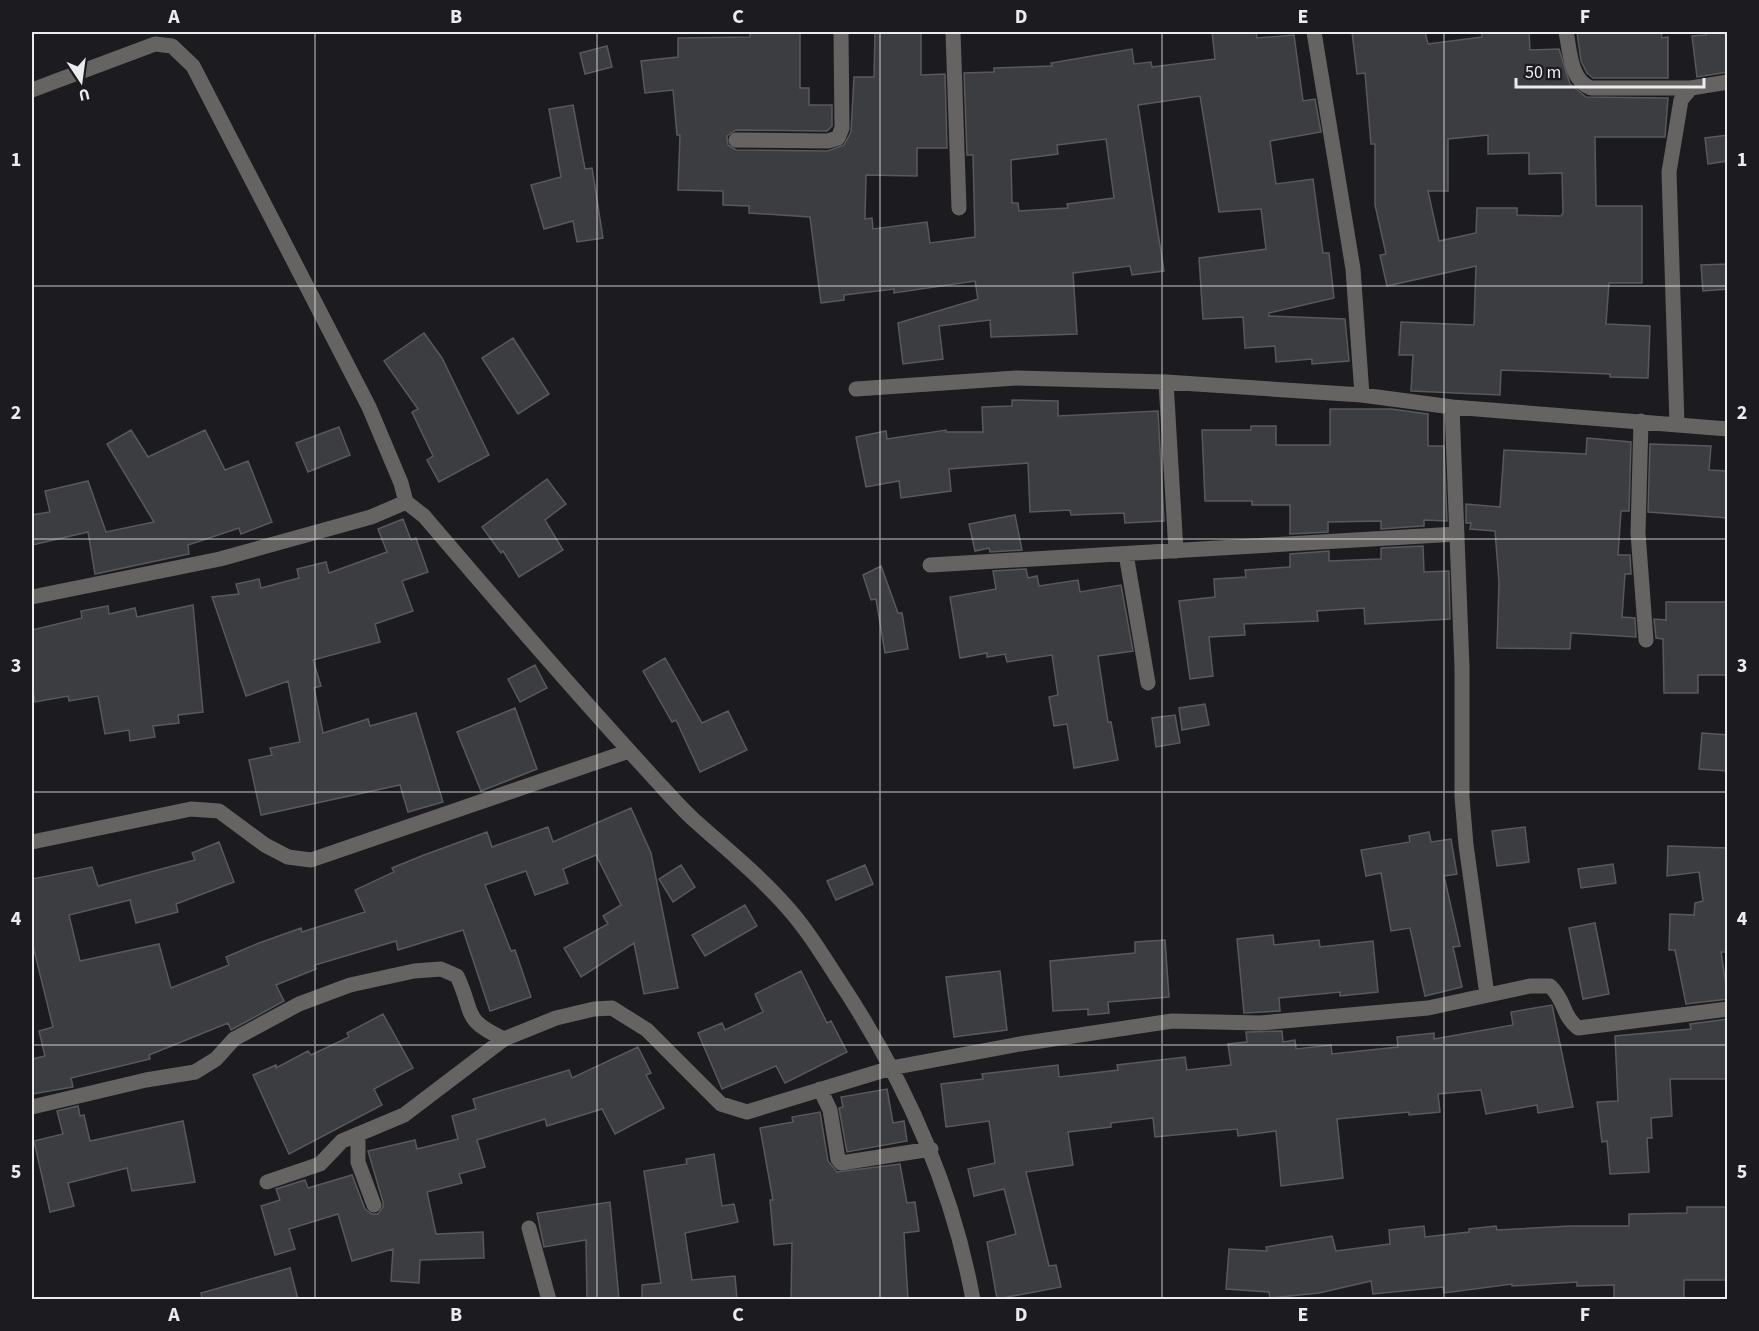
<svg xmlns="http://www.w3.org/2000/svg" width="1759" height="1331" font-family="'Source Sans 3',sans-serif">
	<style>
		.building { fill: #3c3d41; stroke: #58585d; stroke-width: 1.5; fill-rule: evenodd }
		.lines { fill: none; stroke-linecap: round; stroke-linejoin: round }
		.minor { stroke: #666463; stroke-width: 15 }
		.grid { fill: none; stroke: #ebecee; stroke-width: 1.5; stroke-opacity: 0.55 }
		.neatline { fill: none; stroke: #ebecee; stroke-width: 2 }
		.grid-label { font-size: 20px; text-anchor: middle; font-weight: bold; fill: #ebecee }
	</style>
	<rect width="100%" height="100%" fill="#1c1c20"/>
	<path class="building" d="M750 32H800V88H809V105H832V126L827 131 736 130 727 136 728 145 736 150 828 151 844 145 851 132 854 77H874L875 32H921V75L945 74 947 148H917V176L866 175 865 219 872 218 873 229 927 222 930 243 975 237 973 155H967L964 73 994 72V68L1052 66 1051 63 1132 49 1134 64 1151 62 1152 67 1215 59 1212 32H1256L1257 38 1294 35 1303 101 1315 99 1321 132 1270 141 1276 184 1313 179 1323 253H1329L1334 298 1269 313V316L1345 319 1349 361 1312 364V359L1276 362 1275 346 1245 348 1243 317 1203 319 1199 258 1266 249 1261 209 1219 212 1200 96 1138 105 1164 271 1132 275 1130 266 1073 273 1077 334 991 337 990 320 939 326 943 359 903 364 898 323 978 299 975 281 894 293V289L844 295V300L821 303 810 217 749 213V206L723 205V191L678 190 680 135H677L673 90 645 93 641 61 678 57V38L750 37ZM1106 139 1114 198 1067 204 1068 208 1019 211 1018 203H1012L1011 160 1058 154 1057 145Z
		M1352 32H1425L1428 44 1482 37V32H1529L1530 50 1559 49 1570 84 1586 97 1668 98 1665 137H1595L1596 206H1642V283H1609L1606 324 1650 326 1648 378 1610 377V374L1501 370 1500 395 1411 391 1413 355H1399L1401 322 1474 325 1476 266 1387 286 1380 255 1386 254 1375 205V144H1371L1365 73 1357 74ZM1488 135V154L1529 153V174L1562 173 1563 213 1561 216 1517 215V208H1477L1476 233 1439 241 1428 191H1448V139Z
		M1577 32H1661L1662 38 1668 37V78H1593L1587 73 1581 61Z
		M1706 32H1728V72L1697 77 1692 36 1706 35Z
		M607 46 612 67 585 74 580 53Z
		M573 105 585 169 592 168 603 238 577 242 573 221 544 229 531 185 561 177 549 109Z
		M1728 135V161L1708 164 1705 138Z
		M1728 264V289L1703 291 1701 265Z
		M424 333 442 358 489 455 439 482 427 460 433 456 412 412 418 409 384 361Z
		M513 338 549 394 518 414 482 358Z
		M1012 400 1058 401V416L1158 411 1164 521 1125 523 1124 513 1071 515 1070 510 1030 512 1028 463 949 469 951 491 901 498 899 481 866 487 856 437 886 431 887 439 946 430V432H983L982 407 1012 406Z
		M1330 409H1391L1428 414V446H1444L1447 521 1424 520V526H1422L1381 529V521L1328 522V532L1290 534V505H1252V501H1205L1202 430H1251V426H1276V445H1330Z
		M339 427 350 455 308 472 296 443Z
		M131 430 148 457 205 430 225 470 248 461 272 522 241 534 239 528 188 545 189 554 95 574 88 532 32 545V515L50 512 45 491 88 481 106 532 154 522 107 444Z
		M1587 438 1631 442 1629 511H1621L1618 555H1630L1631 574H1625L1622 617 1635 618 1636 637 1571 633 1570 649 1497 648 1499 582 1495 531 1470 529 1471 523H1466V504L1500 507 1504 450 1586 454Z
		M1650 444 1711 446 1709 470 1728 471V518L1648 512Z
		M547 479 566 504 545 520 563 550 519 577 503 551 501 553 482 527Z
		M1015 515 1022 550 990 552 989 548 975 551 969 524Z
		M403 519 411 540 416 538 428 572 402 581 413 611 375 624 380 642 313 660 321 686 314 688 323 733 368 719 370 726 416 713 443 802 408 812 400 785 261 815 249 760 272 755 270 748 300 742 288 681 246 696 212 597 239 594 236 584 259 579 261 588 299 578 297 569 326 562 329 573 387 552 378 529Z
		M1423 546 1424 572 1449 571 1450 619 1365 624 1364 608 1317 611 1318 621 1244 624 1245 635 1209 637 1213 676 1190 679 1179 601 1215 597 1214 579 1246 577 1245 570 1290 567V554L1329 551V561L1381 559V548Z
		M881 566 898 613H902L908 649 885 653 876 599 871 600 863 575Z
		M1026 569 1028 578 1037 576 1039 586 1078 580 1080 592 1121 585 1133 651 1098 656 1108 722H1111L1118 760 1074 768 1067 724 1054 726 1049 697 1058 695 1052 655 1007 662 1005 654 987 657V653L960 658 950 597 996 589 993 571Z
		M1666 602H1728V675H1698V693H1664L1663 639 1656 638 1654 619 1666 620Z
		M193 605 203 712 178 715 179 723 153 726 155 737 130 741 129 730 105 734 98 696 69 701 68 696 35 702 32 685V630L82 618 81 611 108 606 109 614 135 608 137 617Z
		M665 658 702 723 728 711 747 750 700 772 676 720 672 722 643 671Z
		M535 665 547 688 520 702 508 679Z
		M1205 704 1209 725 1182 730 1179 708Z
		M515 708 537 769 481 791 457 732Z
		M1175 715 1180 743 1156 747 1152 718Z
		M1702 733 1728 735V771L1699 769Z
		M631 808 651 853 678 988 644 994 634 943 581 977 564 948 608 924 603 916 621 905 596 855 563 869 568 883 535 895 526 871 485 885 511 951 515 950 531 997 490 1011 463 930 398 950 396 941 315 965 316 969 276 985 284 1001 231 1030 228 1023 149 1055 150 1059 71 1078 73 1087 32 1094V1059L45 1056 39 1031 53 1027 32 942V879L92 867 98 886 195 860 192 853 219 842 234 882 176 904 178 912 136 923 130 900 69 915 80 961 159 944 171 988 229 965 226 957 259 943 301 928 302 932 365 912 355 890 394 872 392 868 424 855 487 832 492 847 548 827 553 842Z
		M1525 827 1529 862 1497 866 1492 831Z
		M1429 832 1431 842 1451 839 1457 874 1444 876 1460 946 1453 947 1462 987 1425 996 1410 928 1391 931 1381 873 1366 876 1361 850 1410 842 1409 836Z
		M1668 846 1728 848V952H1721L1728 999 1686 1004 1675 950H1669L1670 914 1694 915 1695 903 1703 901 1699 872 1667 876Z
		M1613 864 1616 883 1581 888 1578 869Z
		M681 865 695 887 673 902 659 879Z
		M865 865 873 884 836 900 827 881Z
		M745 905 757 926 705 956 692 935Z
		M1595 923 1609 994 1583 999 1569 928Z
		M1273 935 1274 945 1319 940 1320 947 1373 941 1378 992 1340 996V992L1279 998 1280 1011 1244 1013 1237 939Z
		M1165 940 1169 997 1108 1002 1109 1013 1088 1015V1009L1053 1011 1050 961 1135 953V942Z
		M801 971 827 1023 831 1021 847 1052 785 1083 776 1066 722 1089 698 1033 722 1023 725 1030 763 1012 755 994Z
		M1000 971 1007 1030 954 1037 946 977Z
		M1552 1005 1573 1107 1538 1113 1537 1105 1486 1114 1481 1090 1438 1094 1440 1112 1409 1115V1112L1337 1119 1343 1178 1281 1186 1276 1131 1238 1136 1237 1129 1155 1137 1153 1118 1111 1123V1127L1068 1132 1073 1165 1026 1172 1049 1266 1056 1265 1061 1287 997 1299 987 1242 1016 1234 1004 1189 974 1196 968 1169 995 1163 989 1121 946 1127 941 1084 983 1079 982 1074 1058 1065 1059 1077 1118 1070 1117 1065 1185 1057 1187 1070 1231 1065 1228 1044 1247 1042 1246 1032 1282 1031 1283 1042 1295 1040 1296 1049 1331 1045 1332 1054 1398 1047 1397 1037 1434 1033V1039L1513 1025 1511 1012Z
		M383 1014 413 1068 374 1089 382 1105 289 1154 253 1075 276 1065V1068L308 1051 311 1055 349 1037 347 1033Z
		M1728 1019V1079H1670L1672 1116 1651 1118 1652 1138H1647L1649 1172 1610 1174 1607 1141 1602 1142 1597 1102 1618 1101 1615 1036 1691 1029 1690 1024Z
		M638 1047 651 1073 646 1075 664 1108 615 1134 602 1109 547 1126 545 1119 477 1140 485 1167 459 1174 462 1183 427 1192 436 1234 483 1232 484 1258 420 1260 419 1283 391 1281 393 1249 352 1261 338 1214 289 1229 295 1249 275 1255 261 1206 280 1200 276 1189 305 1180 308 1188 352 1175 365 1209 372 1214H378L383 1207V1202L368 1151 415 1140 417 1149 458 1139 452 1116 476 1109 473 1099 569 1070 572 1078Z
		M887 1089 893 1123 904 1121 907 1141 847 1152 839 1108 843 1107 841 1097Z
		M78 1106 80 1116 84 1115 90 1141 183 1121 195 1182 132 1191 127 1168 68 1183 74 1206 50 1212 34 1141 63 1134 57 1111Z
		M820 1112 828 1161 837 1172 900 1164 907 1203 915 1202 919 1231 904 1233 908 1299H791L792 1243 774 1245 770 1200H773L760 1128 793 1122 792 1117Z
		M714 1154 722 1206 734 1204 738 1222 685 1233 692 1280 735 1276 737 1299H642V1285L661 1283 644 1171 687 1164 686 1159Z
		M610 1202 619 1299H587L586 1240 544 1247 537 1213Z
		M1687 1207H1728V1280H1684V1299H1614V1285L1577 1286V1282L1512 1286V1284L1444 1293 1443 1287 1373 1294 1371 1281 1319 1293 1270 1298 1269 1292 1226 1289 1229 1249 1267 1251 1266 1247 1332 1236 1336 1251 1390 1244 1389 1230 1424 1226 1425 1237 1469 1232V1229L1496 1226 1497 1230 1570 1226H1629V1214L1687 1213Z
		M290 1268 298 1299H202L201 1293Z"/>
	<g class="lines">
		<path class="minor" d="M953 32 959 208
			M1314 32 1353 269 1362 395
			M1566 32C1570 50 1570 81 1591 88H1691L1728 82
			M32 90 155 44 172 46 193 66 369 407 401 483 406 502 424 516C499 604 575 692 653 777 666 791 679 806 693 819 725 848 758 874 786 906 807 929 823 956 840 982 904 1079 952 1184 973 1300
			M736 140 828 141 838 138 842 128 841 32
			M1166 382 1176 551
			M856 389 1016 378 1166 382 1362 395 1452 407 1728 429
			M1452 407 1462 667V797L1466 845 1487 995
			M1641 421 1638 533 1646 640
			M1677 424 1669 172 1681 100 1691 88
			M1126 554 1148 683
			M930 565 1457 534
			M32 597 220 559 371 517 406 502
			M32 842 191 809 219 811 265 845 288 857 311 860 629 751
			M820 1089 830 1110 838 1159 841 1163 931 1149
			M32 1107 146 1080 195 1072 216 1059 234 1039 299 1004 350 985 414 971 441 969 457 976C475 1014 461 1019 504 1039L556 1018 594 1009 612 1008 647 1030 721 1104 747 1112 891 1068 1020 1044 1172 1021 1260 1023 1428 1008 1530 986H1550C1566 1001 1561 1014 1578 1028L1728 1009
			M358 1134V1162L374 1205
			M267 1182 320 1164 342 1141 404 1115 504 1039
			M529 1228 549 1300"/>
	</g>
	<path class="grid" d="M315 32V1300M597 32V1300M880 32V1300M1162 32V1300M1444 32V1300M32 286H1728M32 539H1728M32 792H1728M32 1045H1728"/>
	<rect width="1759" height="1331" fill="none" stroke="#1c1c20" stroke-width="66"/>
	<g transform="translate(81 81) rotate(167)" stroke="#1c1c20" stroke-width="4.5" paint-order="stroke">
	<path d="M0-4.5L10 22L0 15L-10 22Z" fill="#ebecee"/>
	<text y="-9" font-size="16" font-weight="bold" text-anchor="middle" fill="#ebecee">U</text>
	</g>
	<path d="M1516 78v9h188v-9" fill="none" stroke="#ebecee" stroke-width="3"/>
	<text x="1525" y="78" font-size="18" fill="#ebecee" stroke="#1c1c20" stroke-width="4.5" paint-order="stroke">50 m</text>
	<rect x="33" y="33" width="1693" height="1265" class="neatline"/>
	<g class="grid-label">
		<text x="174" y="23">A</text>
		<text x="456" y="23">B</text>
		<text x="738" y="23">C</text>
		<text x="1021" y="23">D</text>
		<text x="1303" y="23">E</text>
		<text x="1585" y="23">F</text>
		<text x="16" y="166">1</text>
		<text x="1742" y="166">1</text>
		<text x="16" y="419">2</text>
		<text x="1742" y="419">2</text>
		<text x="16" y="672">3</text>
		<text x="1742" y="672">3</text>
		<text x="16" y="925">4</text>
		<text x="1742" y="925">4</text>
		<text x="16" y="1178">5</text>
		<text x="1742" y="1178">5</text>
		<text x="174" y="1321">A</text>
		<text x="456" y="1321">B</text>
		<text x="738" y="1321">C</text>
		<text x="1021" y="1321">D</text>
		<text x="1303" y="1321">E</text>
		<text x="1585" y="1321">F</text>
	</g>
</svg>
